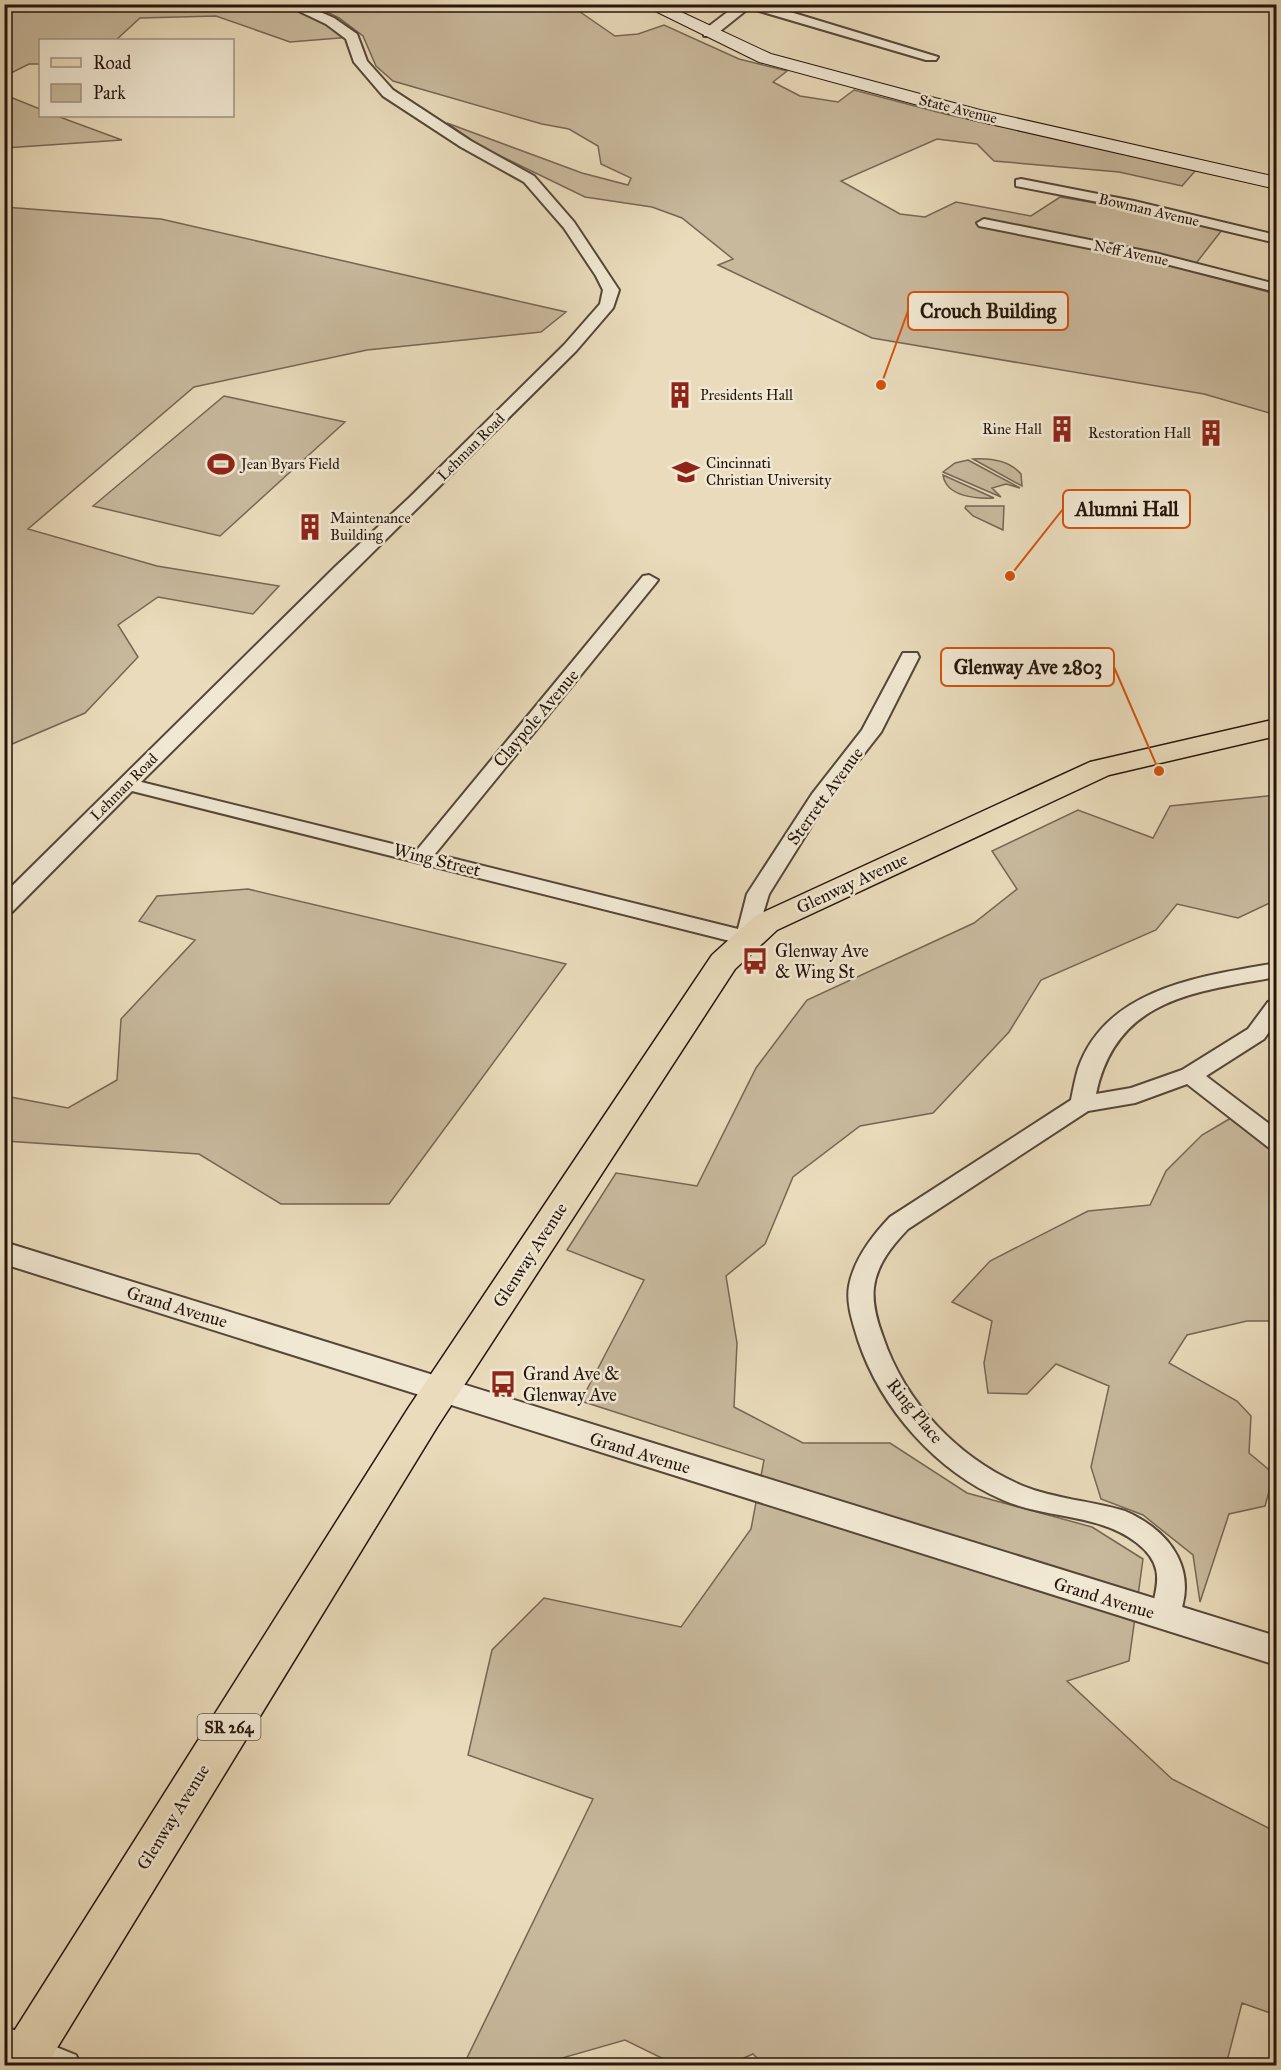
<svg xmlns="http://www.w3.org/2000/svg" width="1281" height="2070" font-family="'IM FELL Great Primer',serif">
	<style>
		.green { fill: #c8b99d; stroke: #766654; stroke-width: 1.5 }
		.lines { fill: none; stroke-linecap: round; stroke-linejoin: round }
		.minor-casing { stroke: #554638; stroke-width: 4 }
		.tertiary-casing { stroke: #554638; stroke-width: 4 }
		.secondary-casing { stroke: #24140c; stroke-width: 2 }
		.primary-casing { stroke: #24140c; stroke-width: 3 }
		.minor { fill: #f1e8d3; fill-rule: evenodd }
		.tertiary { fill: #f1e8d3; fill-rule: evenodd }
		.secondary { fill: #f1e8d3; fill-rule: evenodd }
		.primary { fill: #e9dbbb; fill-rule: evenodd }
		.labels { text-anchor: middle; stroke-width: 5; stroke-linejoin: round; paint-order: stroke }
		.far-street-label { font-size: 15px; fill: #24140c; stroke: #f1e8d3 }
		.far-poi-label { font-size: 15px; fill: #24140c; stroke: #f1e8d3; text-anchor: start }
		.shield { fill: #f1e8d3; stroke: #625448; stroke-width: 1.5 }
		.shield-label { font-size: 16px; font-weight: bold; fill: #24140c }
		.street-label { font-size: 18px; fill: #24140c; stroke: #f1e8d3 }
		.poi-label { font-size: 18px; fill: #24140c; stroke: #f1e8d3; text-anchor: start }
		.leader { fill: none; stroke: #d4520c; stroke-width: 2 }
		.callout-dot { fill: #d4520c; stroke: #f1e8d3; stroke-width: 2 }
		.callout { fill: #f1e8d3; stroke: #d4520c; stroke-width: 2 }
		.callout-label { font-size: 20px; text-anchor: middle; font-weight: bold; fill: #24140c }
	</style>
	<rect width="100%" height="100%" fill="#e9dbbb"/>
	<filter id="stains"><feTurbulence type="fractalNoise" baseFrequency=".00333" numOctaves="4"/><feColorMatrix values="0 0 0 0 .2 0 0 0 0 .09 0 0 0 0 .02 0 0 0 .5 -.17"/></filter>
	<radialGradient id="worn" r=".72"><stop offset=".6" stop-color="#630" stop-opacity="0"/><stop offset="1" stop-color="#630" stop-opacity=".3"/></radialGradient>
	<path class="green" d="M465 4 488 10 492 5H570L615 36 638 34 664 25 739 59 787 71 773 82 800 96 838 102 854 90 945 114 1196 170 1182 186 1119 172 994 161 977 144 937 139 841 181 900 214 925 217 956 202 1031 216 1060 197 1137 210 1222 230 1190 271 1276 294V415L1204 394 872 338 718 265 733 259 682 218 652 207 585 197 482 147 447 123 582 173 628 185 631 178 601 164 598 146 569 129 542 124 393 81 376 66 363 36 339 18 313 5Z
		M5 5H290L352 37 290 42 216 16 140 18 116 40H40V64H29L5 76Z
		M5 95 40 109V116H57L122 140 5 148Z
		M4 207 161 219 566 312 541 332 367 350 194 387 28 529 157 566 279 586 253 614 158 597 118 625 138 657 85 713 5 747Z
		M224 396 345 422 220 536 93 506Z
		M973 459C990 458 1009 460 1021 474L1022 486Z
		M968 460 1020 488 1006 484 992 488 1001 497 943 472 955 463Z
		M943 475 994 498C977 499 946 497 943 475Z
		M966 506H1004L1003 530 973 516 965 508Z
		M1276 795V900L1238 918 1177 904 1156 930 1041 980 1009 1032 933 1113 860 1126 793 1177 765 1244 726 1276 737 1343 734 1407 803 1443H890L967 1493 1092 1527 1143 1559 1129 1661 1067 1681 1172 1779 1276 1832V2015L1242 2003 1226 2065 765 2066 753 2054 728 2065 678 2066 625 2040 555 2060 553 2065 463 2066 593 1799 468 1755 492 1650 544 1598 681 1627 751 1529 764 1460 581 1401 644 1280 567 1250 616 1173 697 1186 756 1068 807 1000 974 923 1017 889 992 851 1078 810 1153 838 1170 806Z
		M248 889 566 964 389 1204H281L199 1154 5 1141V1096L68 1108 117 1080 121 1019 195 940 139 921 157 896Z
		M1231 1118 1276 1148V1321H1247L1187 1335 1169 1363 1237 1401 1251 1416 1249 1453 1274 1474 1265 1506 1229 1514 1200 1602 1193 1555 1143 1515 1101 1499 1091 1467 1109 1386 1056 1364 1027 1394 988 1393 984 1363 992 1321 952 1302 990 1261 1088 1211 1150 1205 1166 1171 1202 1135Z"/>
	<g class="lines">
		<defs>
			<path id="minor" d="M284 4H302L334 18 357 34 367 61 393 90 471 141 534 176 574 222 619 290 613 308 576 351 141 782 417 850 643 576 649 575 658 580 655 584 435 854 738 929 747 894 812 794 862 730 903 653H917L919 657 881 732 827 801 769 894 754 943 746 945 132 791 12 912 4 913V894L336 566 409 498 564 345 600 304 603 290 596 276 564 228 524 182 461 147 383 96 354 62 346 39 326 24Z
				M738 4H764L938 57 936 60H926L749 8 714 36H704V30Z
				M1021 179 1134 201 1276 235V243L1134 209 1016 186V180Z
				M984 219 1155 253 1276 284V292L1154 261 979 226 977 223Z
				M1276 963V977C1195 992 1116 998 1096 1094L1131 1088 1182 1070 1248 1029 1268 1002 1276 1000V1022L1264 1039 1206 1076 1276 1129V1149L1268 1147 1187 1084 1135 1103 1088 1111 908 1229C892 1246 877 1264 874 1287 872 1304 877 1321 883 1337 905 1403 959 1459 1023 1486 1055 1499 1092 1501 1125 1511 1173 1532 1201 1574 1175 1625L1165 1628 1155 1625C1143 1602 1177 1574 1137 1543 1099 1513 1046 1519 1003 1500 936 1471 881 1409 858 1340 853 1323 846 1304 849 1286 854 1259 872 1236 890 1217L1071 1100C1073 1090 1075 1079 1078 1069 1106 987 1203 976 1276 963Z
				M4 2026 76 2055 81 2066H27L4 2056Z"/>
			<path id="tertiary" d="M4 1242 1276 1636V1665L4 1264Z"/>
			<path id="secondary" d="M641 4H664L771 54 980 110 1276 177V189L977 121 759 62Z"/>
			<path id="primary" d="M1276 719V736L1109 775 777 930 735 969 437 1427 46 2066H4V2047L409 1407 712 955 755 916 1090 762Z"/>
		</defs>
		<use href="#minor" class="minor-casing"/>
		<use href="#tertiary" class="tertiary-casing"/>
		<use href="#secondary" class="secondary-casing"/>
		<use href="#primary" class="primary-casing"/>
		<use href="#minor" class="minor"/>
		<use href="#tertiary" class="tertiary"/>
		<use href="#secondary" class="secondary"/>
		<use href="#primary" class="primary"/>
	</g>
	<defs>
		<symbol id="building-bare" viewBox="-9 -9 18 18"><path d="M-4-6H4V6H1V3H-1V6H-4ZM-2.5-4.3h1.7v1.8h-1.7ZM.8-4.3h1.7v1.8H.8ZM-2.5-1h1.7V.8h-1.7ZM.8-1h1.7V.8H.8Z" fill="#8f2418" stroke="#f1e8d3" stroke-width="2.5" paint-order="stroke"/></symbol>
		<symbol id="stadium-bare" viewBox="-9 -9 18 18"><path d="M0-5a6.5 5 0 1 0 0 10a6.5 5 0 1 0 0-10ZM-3.5-1.8h7v3.6h-7Z" fill="#8f2418" stroke="#f1e8d3" stroke-width="2.5" paint-order="stroke"/></symbol>
		<symbol id="university-bare" viewBox="-9 -9 18 18"><path d="M0-5L7-2L0 1L-7-2ZM-4 1L0 2.5L4 1V4Q0 6-4 4Z" fill="#8f2418" stroke="#f1e8d3" stroke-width="2.5" paint-order="stroke"/></symbol>
		<symbol id="bus-bare" viewBox="-9 -9 18 18"><path d="M-5-6H5V4H4V6H2V4H-2V6H-4V4H-5ZM-3.5-4V0h7V-4ZM-3.5 1.2v1.5H-2V1.2ZM2 1.2v1.5H3.5V1.2Z" fill="#8f2418" stroke="#f1e8d3" stroke-width="2.5" paint-order="stroke"/></symbol>
	</defs>
	<g fill-rule="evenodd">
		<use href="#building-bare" x="661" y="376" width="38" height="38"/>
		<use href="#building-bare" x="1043" y="410" width="38" height="38"/>
		<use href="#building-bare" x="1192" y="414" width="38" height="38"/>
		<use href="#stadium-bare" x="202" y="445" width="38" height="38"/>
		<use href="#university-bare" x="667" y="453" width="38" height="38"/>
		<use href="#building-bare" x="291" y="508" width="38" height="38"/>
		<use href="#bus-bare" x="736" y="942" width="38" height="38"/>
		<use href="#bus-bare" x="484" y="1365" width="38" height="38"/>
	</g>
	<g class="labels">
		<g class="far-street-label">
			<text transform="translate(958 109) rotate(14)" y="5">State Avenue</text>
			<text transform="translate(1149 210) rotate(13)" y="5">Bowman Avenue</text>
			<text transform="translate(1131 253) rotate(12)" y="5">Neff Avenue</text>
			<text transform="translate(471 447) rotate(-45)" y="5">Lehman Road</text>
			<text transform="translate(124 787) rotate(-45)" y="5">Lehman Road</text>
		</g>
		<g class="far-poi-label">
			<text x="700" y="400">Presidents Hall</text>
			<text x="1042" y="434" text-anchor="end">Rine Hall</text>
			<text x="1191" y="438" text-anchor="end">Restoration Hall</text>
			<text x="706" y="468">Cincinnati<tspan x="706" dy="17">Christian University</tspan></text>
			<text x="241" y="469">Jean Byars Field</text>
			<text x="330" y="523">Maintenance<tspan x="330" dy="17">Building</tspan></text>
		</g>
		<rect class="shield" x="197.5" y="1714" width="63" height="26" rx="4.5"/>
		<g class="shield-label">
			<text x="229" y="1733">SR 264</text>
		</g>
		<g class="street-label">
			<text transform="translate(536 718) rotate(-50)" y="6">Claypole Avenue</text>
			<text transform="translate(825 796) rotate(-54)" y="6">Sterrett Avenue</text>
			<text transform="translate(437 860) rotate(14)" y="6">Wing Street</text>
			<text transform="translate(852 883) rotate(-25)" y="6">Glenway Avenue</text>
			<text transform="translate(530 1255) rotate(-57)" y="6">Glenway Avenue</text>
			<text transform="translate(177 1307) rotate(17)" y="6">Grand Avenue</text>
			<text transform="translate(915 1411) rotate(51)" y="6">Ring Place</text>
			<text transform="translate(640 1453) rotate(17)" y="6">Grand Avenue</text>
			<text transform="translate(1104 1598) rotate(17)" y="6">Grand Avenue</text>
			<text transform="translate(173 1817) rotate(-58)" y="6">Glenway Avenue</text>
		</g>
		<g class="poi-label">
			<text x="775" y="957">Glenway Ave<tspan x="775" dy="21">&amp; Wing St</tspan></text>
			<text x="523" y="1380">Grand Ave &amp;<tspan x="523" dy="21">Glenway Ave</tspan></text>
		</g>
	</g>
	<path class="leader" d="M881 385L908 311M1010 576L1063 509M1159 771L1114 667"/>
	<g class="callout-dot">
		<circle cx="881" cy="385" r="6"/>
		<circle cx="1010" cy="576" r="6"/>
		<circle cx="1159" cy="771" r="6"/>
	</g>
	<g class="callout">
		<rect x="908" y="292" width="160" height="38" rx="6"/>
		<rect x="1063" y="490" width="127" height="38" rx="6"/>
		<rect x="941" y="648" width="173" height="38" rx="6"/>
	</g>
	<g class="callout-label">
		<text x="988" y="318">Crouch Building</text>
		<text x="1127" y="516">Alumni Hall</text>
		<text x="1028" y="674">Glenway Ave 2803</text>
	</g>
	<rect width="1281" height="2070" fill="none" stroke="#e9dbbb" stroke-width="24"/>
	<rect x="6" y="6" width="1269" height="2058" fill="none" stroke="#24140c" stroke-width="3"/>
	<rect x="12" y="12" width="1257" height="2046" fill="none" stroke="#24140c" stroke-width="1.5"/>
	<rect x="39" y="39" width="195" height="78" fill="#f1e8d3" stroke="#9f9383" stroke-width="1.5"/>
	<rect x="51" y="58" width="30" height="9" fill="#e9dbbb" stroke="#9f9383" stroke-width="1.5"/>
	<text x="93" y="69" font-size="18" fill="#24140c">Road</text>
	<rect x="51" y="84" width="30" height="18" fill="#c8b99d" stroke="#9f9383" stroke-width="1.5"/>
	<text x="93" y="99" font-size="18" fill="#24140c">Park</text>
	<rect width="100%" height="100%" filter="url(#stains)"/>
	<rect width="100%" height="100%" fill="url(#worn)"/>
</svg>
